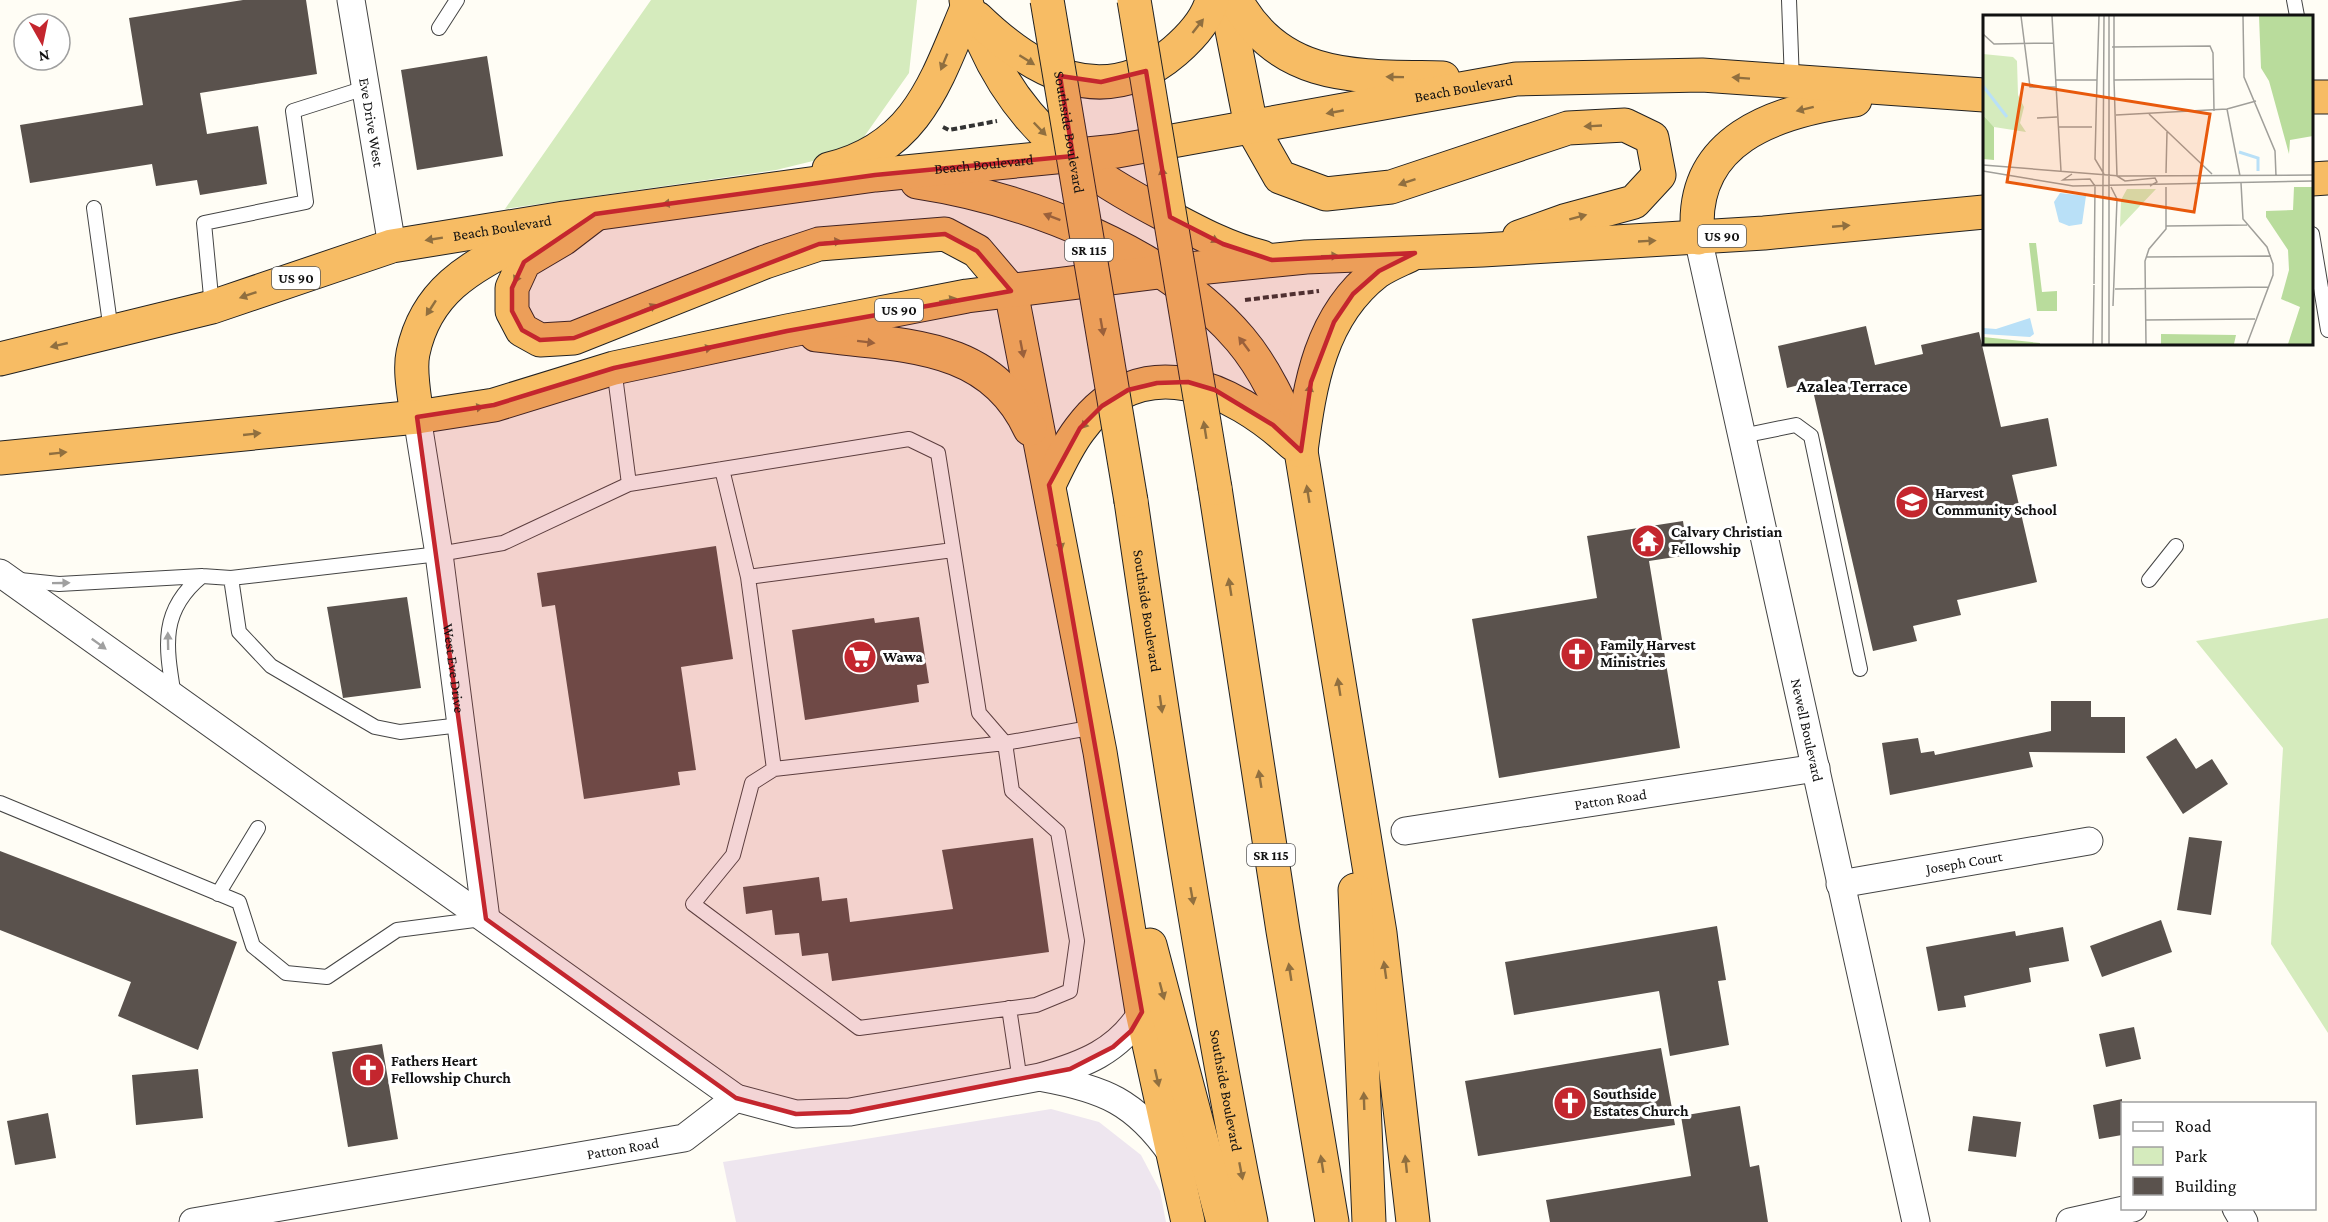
<svg xmlns="http://www.w3.org/2000/svg" width="2328" height="1222" font-family="'Crimson Pro',serif">
	<style>
		.industrial { fill: #eee6ef }
		.green { fill: #d5ebbd }
		.building { fill: #5a524d }
		.lines { fill: none; stroke-linecap: round; stroke-linejoin: round }
		.service-casing { stroke: #444; stroke-width: 16 }
		.minor-casing { stroke: #444; stroke-width: 29 }
		.trunk-casing { stroke: #222; stroke-width: 35 }
		.path { stroke: #333; stroke-width: 4; stroke-dasharray: 6 3; stroke-linecap: butt }
		.service { stroke: #fff; stroke-width: 14 }
		.minor { stroke: #fff; stroke-width: 27 }
		.trunk { stroke: #f7bc64; stroke-width: 33 }
		.trunk-bridge-casing { stroke: #222; stroke-width: 35; stroke-linecap: butt }
		.trunk-bridge { stroke: #f7bc64; stroke-width: 33 }
		.oneway { fill: #906f3f }
		.oneway2 { fill: #a0a0a0 }
		.marked { fill: #c4262e; fill-opacity: 0.2; stroke: #c4262e; stroke-width: 4.5; stroke-linejoin: round }
		.labels { text-anchor: middle; stroke-width: 6; stroke-linejoin: round; paint-order: stroke }
		.shield { fill: #fff; stroke: #585858; stroke-width: 1.5 }
		.shield-label { font-size: 14px; font-weight: bold; fill: #111 }
		.street-label { font-size: 15px; fill: #111; stroke: #fff }
		.poi-label { font-size: 15px; font-weight: bold; fill: #111; stroke: #fff; text-anchor: start }
		.quarter-label { font-size: 18px; font-weight: bold; fill: #111; stroke: #fff }
		.inset-river { fill: none; stroke: #b9e0f7; stroke-width: 3 }
		.inset-road { fill: none; stroke: #a09f9a; stroke-width: 1.5 }
		.view { fill: #e8590c; fill-opacity: 0.15; stroke: #e8590c; stroke-width: 3 }
		.inset-edge { fill: none; stroke: #111; stroke-width: 3 }
	</style>
	<rect width="100%" height="100%" fill="#fffdf5"/>
	<path class="industrial" d="M1051 1109 1099 1122 1141 1155 1160 1191 1166 1222H736L723 1162Z"/>
	<path class="green" d="M651 0H917L909 73 854 151 776 170 505 209Z
		M2328 618V1033L2271 944 2283 748 2196 641Z"/>
	<path class="building" d="M243 0H306L317 74 200 93 207 134 258 126 267 184 200 195 197 180 156 186 152 164 30 183 20 125 143 105 129 18Z
		M487 56 503 156 417 170 401 70Z
		M1866 326 1875 365 1923 354 1921 345 1979 332 2001 427 2048 418 2057 466 2012 475 2037 582 1957 600 1961 615 1913 626 1917 641 1873 651 1811 382 1787 388 1778 346Z
		M1683 521 1688 555 1649 561 1680 748 1499 778 1472 619 1597 598 1587 536Z
		M716 546 733 659 681 667 696 770 678 772 680 785 584 799 555 605 542 607 537 573Z
		M407 597 421 688 343 698 327 607Z
		M919 617 929 683 917 685 919 702 805 720 792 630 874 618 875 623Z
		M2051 701H2091V717H2125V753L2029 752 2033 767 1890 795 1882 743 1918 738 1921 753 1934 751 1935 755 2051 731Z
		M2176 738 2196 769 2212 759 2228 784 2183 814 2146 757Z
		M2189 837 2222 841 2211 915 2177 910Z
		M1033 838 1049 952 832 981 828 953 802 956 799 933 775 935 772 910 746 914 743 887 819 877 822 901 847 898 850 922 953 909 942 850Z
		M0 851 237 942 198 1050 118 1016 131 982 0 930Z
		M2161 920 2172 952 2102 977 2090 946Z
		M1717 926 1726 980 1718 981 1729 1045 1670 1056 1659 991 1514 1015 1505 962Z
		M2063 927 2069 961 2029 968 2031 982 1964 996 1966 1007 1938 1011 1926 947 2015 931 2016 936Z
		M2134 1027 2141 1059 2106 1067 2099 1034Z
		M382 1044 398 1139 348 1147 332 1052Z
		M1661 1048 1675 1125 1478 1156 1465 1081Z
		M198 1069 203 1118 136 1125 132 1075Z
		M2122 1099V1135L2099 1139 2093 1105Z
		M1740 1106 1750 1167 1759 1165 1768 1222H1550L1546 1200 1691 1176 1681 1116Z
		M48 1113 56 1158 15 1165 7 1121Z
		M1973 1116 2021 1122 2016 1157 1968 1151Z"/>
	<g class="lines">
		<defs>
			<path id="service" d="M1789 0 1792 82
				M2294 0 2297 16
				M439 28 457 0
				M94 208 111 331
				M2312 234 2328 330
				M212 307 204 223 306 202 293 111 365 88
				M614 368 629 484
				M1742 436 1796 425 1811 436 1860 669
				M748 577 953 550
				M231 578 239 632 271 666 375 727 400 732 461 725
				M20 580 59 584 202 576 231 578 439 554 503 543 629 484 909 439 938 453 979 713 1005 743 1012 791 1058 832 1077 941 1070 991 1036 1005 859 1028 693 904 733 855 752 783 774 769 748 577 722 469
				M2149 580 2176 546
				M174 696C166 647 159 611 202 576
				M774 769 1005 743 1095 727
				M0 803 239 902 253 946 286 973 327 977 397 930 482 919
				M218 894 258 828
				M1009 1008 1020 1081"/>
			<g id="minor">
				<path id="s1" d="M351 0 392 246"/>
				<path id="s2" d="M1698 238 1916 1222"/>
				<path id="s3" d="M417 417 439 554 486 919"/>
				<path d="M0 573 736 1098 796 1114 850 1112 1040 1077C1083 1065 1119 1051 1142 1012"/>
				<path id="s4" d="M1405 831 1816 768"/>
				<path id="s5" d="M1840 884 2089 841"/>
				<path d="M1044 1078C1104 1089 1135 1102 1171 1153"/>
				<path d="M2236 1208 2244 1222"/>
				<path id="s6" d="M193 1222 684 1138 736 1098"/>
				<path d="M2070 1222 2133 1208"/>
			</g>
			<g id="trunk">
				<path d="M966 0C968 15 976 29 983 42 1023 132 1085 173 1169 217 1199 233 1229 249 1262 257"/>
				<path d="M1226 0 1251 126 1280 177 1326 194 1391 187 1568 128 1625 125 1652 138 1659 175 1634 202 1564 221 1519 237"/>
				<path d="M1236 0C1281 83 1362 76 1443 78"/>
				<path d="M977 18C1034 73 1104 112 1175 51 1190 38 1207 20 1212 0"/>
				<path d="M2312 97H2328"/>
				<path d="M829 169C917 148 936 81 967 8"/>
				<path d="M2312 179 2328 178"/>
				<path d="M917 182C1028 199 1166 252 1240 339 1268 372 1284 412 1301 451L1380 933 1413 1222"/>
				<path d="M593 216 563 239 524 262 512 288V311L522 330 540 340 574 338 765 262 819 244 945 234 977 251 1011 291 1100 752 1142 1012 1188 1222"/>
				<path d="M1698 238C1687 139 1776 111 1855 100"/>
				<path d="M816 335C900 346 990 341 1030 429"/>
				<path id="s7" d="M0 359 212 307 392 246 564 218 875 175 1117 151 1516 79 1702 75 1984 95"/>
				<path d="M417 417C415 398 409 372 413 353 428 281 484 262 541 231"/>
				<path d="M1301 451C1310 384 1320 316 1377 272 1387 265 1400 260 1410 255"/>
				<path d="M0 458 417 417 494 405 614 368 787 331 967 296 1159 272 1306 257 1483 250 1764 233 1984 212"/>
				<path d="M1049 485C1058 466 1067 446 1080 429 1141 346 1232 387 1293 444"/>
				<path d="M1215 488 1283 931 1332 1222"/>
				<path id="s8" d="M1131 501C1166 742 1203 983 1251 1222"/>
				<path d="M1355 890 1369 1222"/>
				<path d="M1150 945 1223 1222"/>
			</g>
		</defs>
		<use href="#service" class="service-casing"/>
		<use href="#minor" class="minor-casing"/>
		<use href="#trunk" class="trunk-casing"/>
		<path class="path" d="M943 127 949 130 997 121
			M1245 300 1319 291"/>
		<use href="#service" class="service"/>
		<use href="#minor" class="minor"/>
		<use href="#trunk" class="trunk"/>
		<defs>
			<g id="trunk-bridge">
				<path id="s9" d="M1047 0 1131 501"/>
				<path d="M1134 0 1215 488"/>
			</g>
		</defs>
		<use href="#trunk-bridge" class="trunk-bridge-casing"/>
		<use href="#trunk-bridge" class="trunk-bridge"/>
	</g>
	<defs><path id="oneway-solid" d="M-6-.8H1V-3.2L6.5 0L1 3.2V.8H-6Z" transform="scale(1.5)"/></defs>
	<g class="oneway">
		<use href="#oneway-solid" transform="translate(1198 26) rotate(-52)"/>
		<use href="#oneway-solid" transform="translate(1027 60) rotate(32)"/>
		<use href="#oneway-solid" transform="translate(944 62) rotate(112)"/>
		<use href="#oneway-solid" transform="translate(1395 77) rotate(-179)"/>
		<use href="#oneway-solid" transform="translate(1741 78) rotate(-176)"/>
		<use href="#oneway-solid" transform="translate(1805 109) rotate(166)"/>
		<use href="#oneway-solid" transform="translate(1335 112) rotate(170)"/>
		<use href="#oneway-solid" transform="translate(1593 126) rotate(177)"/>
		<use href="#oneway-solid" transform="translate(1040 129) rotate(46)"/>
		<use href="#oneway-solid" transform="translate(1163 176) rotate(-99)"/>
		<use href="#oneway-solid" transform="translate(1407 182) rotate(161)"/>
		<use href="#oneway-solid" transform="translate(671 203) rotate(172)"/>
		<use href="#oneway-solid" transform="translate(1052 217) rotate(-159)"/>
		<use href="#oneway-solid" transform="translate(1578 217) rotate(-15)"/>
		<use href="#oneway-solid" transform="translate(1841 226) rotate(-5)"/>
		<use href="#oneway-solid" transform="translate(1211 238) rotate(27)"/>
		<use href="#oneway-solid" transform="translate(434 239) rotate(171)"/>
		<use href="#oneway-solid" transform="translate(1647 241) rotate(-3)"/>
		<use href="#oneway-solid" transform="translate(833 242) rotate(-6)"/>
		<use href="#oneway-solid" transform="translate(1330 256) rotate(-2)"/>
		<use href="#oneway-solid" transform="translate(518 275) rotate(115)"/>
		<use href="#oneway-solid" transform="translate(248 295) rotate(161)"/>
		<use href="#oneway-solid" transform="translate(948 300) rotate(-11)"/>
		<use href="#oneway-solid" transform="translate(431 308) rotate(123)"/>
		<use href="#oneway-solid" transform="translate(649 308) rotate(-22)"/>
		<use href="#oneway-solid" transform="translate(1102 327) rotate(80)"/>
		<use href="#oneway-solid" transform="translate(866 342) rotate(7)"/>
		<use href="#oneway-solid" transform="translate(1244 344) rotate(-127)"/>
		<use href="#oneway-solid" transform="translate(59 345) rotate(167)"/>
		<use href="#oneway-solid" transform="translate(704 349) rotate(-12)"/>
		<use href="#oneway-solid" transform="translate(1022 349) rotate(79)"/>
		<use href="#oneway-solid" transform="translate(1309 393) rotate(-81)"/>
		<use href="#oneway-solid" transform="translate(475 408) rotate(-9)"/>
		<use href="#oneway-solid" transform="translate(1087 422) rotate(133)"/>
		<use href="#oneway-solid" transform="translate(1205 430) rotate(-99)"/>
		<use href="#oneway-solid" transform="translate(252 434) rotate(-6)"/>
		<use href="#oneway-solid" transform="translate(58 453) rotate(-6)"/>
		<use href="#oneway-solid" transform="translate(1308 494) rotate(-99)"/>
		<use href="#oneway-solid" transform="translate(1060 542) rotate(79)"/>
		<use href="#oneway-solid" transform="translate(1230 587) rotate(-99)"/>
		<use href="#oneway-solid" transform="translate(1339 687) rotate(-99)"/>
		<use href="#oneway-solid" transform="translate(1161 704) rotate(82)"/>
		<use href="#oneway-solid" transform="translate(1260 779) rotate(-99)"/>
		<use href="#oneway-solid" transform="translate(1192 896) rotate(80)"/>
		<use href="#oneway-solid" transform="translate(1385 970) rotate(-98)"/>
		<use href="#oneway-solid" transform="translate(1290 972) rotate(-99)"/>
		<use href="#oneway-solid" transform="translate(1162 991) rotate(75)"/>
		<use href="#oneway-solid" transform="translate(1157 1078) rotate(77)"/>
		<use href="#oneway-solid" transform="translate(1364 1101) rotate(-92)"/>
		<use href="#oneway-solid" transform="translate(1322 1164) rotate(-99)"/>
		<use href="#oneway-solid" transform="translate(1406 1164) rotate(-96)"/>
		<use href="#oneway-solid" transform="translate(1241 1171) rotate(79)"/>
	</g>
	<g class="oneway2">
		<use href="#oneway-solid" transform="translate(61 583) rotate(-1)"/>
		<use href="#oneway-solid" transform="translate(168 641) rotate(-91)"/>
		<use href="#oneway-solid" transform="translate(99 644) rotate(36)"/>
	</g>
	<path class="marked" d="M1146 71 1170 217 1223 244 1272 260 1415 253 1379 271 1353 294 1334 322 1311 382 1301 451 1273 425 1215 390 1188 382 1157 383 1128 390 1102 406 1080 428 1049 485 1142 1012 1131 1031 1113 1047 1070 1069 850 1112 796 1114 736 1098 486 919 417 417 494 405 614 368 787 331 1011 291 977 251 945 234 819 244 574 338 540 340 522 330 512 311V288L524 262 595 214 875 175 1073 156 1060 76 1101 82Z"/>
	<defs>
		<symbol id="school-disc" viewBox="-11 -11 22 22"><circle r="9.5" fill="#c4262e" stroke="#fff"/><path d="M0-5L7-2L0 1L-7-2ZM-4 1L0 2.5L4 1V4Q0 6-4 4Z" fill="#fff"/></symbol>
		<symbol id="temple-disc" viewBox="-11 -11 22 22"><circle r="9.5" fill="#c4262e" stroke="#fff"/><path d="M0-6L5-2H3V0L6.5 2.5H4V6H1.5V3h-3V6H-4V2.5H-6.5L-3 0V-2H-5Z" fill="#fff"/></symbol>
		<symbol id="church-disc" viewBox="-11 -11 22 22"><circle r="9.5" fill="#c4262e" stroke="#fff"/><path d="M-1.2-6h2.4v3.5h3.3v2.4h-3.3V6h-2.4V-.1h-3.3v-2.4h3.3Z" fill="#fff"/></symbol>
		<symbol id="supermarket-disc" viewBox="-11 -11 22 22"><circle r="9.5" fill="#c4262e" stroke="#fff"/><path d="M-6-5.5h2.5l.6 2H6L4.5 2H-2.5L-4.4-4H-6ZM-1.5 3.2a1.3 1.3 0 1 0 .1 0ZM3 3.2a1.3 1.3 0 1 0 .1 0Z" fill="#fff"/></symbol>
	</defs>
	<g fill-rule="evenodd">
		<use href="#school-disc" x="1893" y="483" width="38" height="38"/>
		<use href="#temple-disc" x="1629" y="522" width="38" height="38"/>
		<use href="#church-disc" x="1558" y="635" width="38" height="38"/>
		<use href="#supermarket-disc" x="841" y="638" width="38" height="38"/>
		<use href="#church-disc" x="349" y="1051" width="38" height="38"/>
		<use href="#church-disc" x="1551" y="1084" width="38" height="38"/>
	</g>
	<g class="labels">
		<g class="shield">
			<rect x="1698" y="225" width="48" height="22" rx="4.5"/>
			<rect x="1065" y="239" width="48" height="22" rx="4.5"/>
			<rect x="272" y="267" width="48" height="22" rx="4.5"/>
			<rect x="875" y="299" width="48" height="22" rx="4.5"/>
			<rect x="1247" y="844" width="48" height="22" rx="4.5"/>
		</g>
		<g class="shield-label">
			<text x="1722" y="241">US 90</text>
			<text x="1089" y="255">SR 115</text>
			<text x="296" y="283">US 90</text>
			<text x="899" y="315">US 90</text>
			<text x="1271" y="860">SR 115</text>
		</g>
		<g class="street-label">
			<text dy="5" stroke="none"><textPath href="#s7" startOffset="1492">Beach Boulevard</textPath></text>
			<text dy="5" stroke="none"><textPath href="#s1" startOffset="124">Eve Drive West</textPath></text>
			<text dy="5" stroke="none"><textPath href="#s9" startOffset="134">Southside Boulevard</textPath></text>
			<text dy="5" stroke="none"><textPath href="#s7" startOffset="1006">Beach Boulevard</textPath></text>
			<text dy="5" stroke="none"><textPath href="#s7" startOffset="520">Beach Boulevard</textPath></text>
			<text dy="5" stroke="none"><textPath href="#s8" startOffset="111">Southside Boulevard</textPath></text>
			<text dy="5" stroke="none"><textPath href="#s3" startOffset="254">West Eve Drive</textPath></text>
			<text dy="5" stroke="none"><textPath href="#s2" startOffset="504">Newell Boulevard</textPath></text>
			<text dy="5" stroke="none"><textPath href="#s4" startOffset="208">Patton Road</textPath></text>
			<text dy="5" stroke="none"><textPath href="#s5" startOffset="126">Joseph Court</textPath></text>
			<text dy="5" stroke="none"><textPath href="#s8" startOffset="597">Southside Boulevard</textPath></text>
			<text dy="5" stroke="none"><textPath href="#s6" startOffset="436">Patton Road</textPath></text>
		</g>
		<g class="poi-label">
			<text x="1935" y="498">Harvest<tspan x="1935" dy="17">Community School</tspan></text>
			<text x="1671" y="537">Calvary Christian<tspan x="1671" dy="17">Fellowship</tspan></text>
			<text x="1600" y="650">Family Harvest<tspan x="1600" dy="17">Ministries</tspan></text>
			<text x="883" y="662">Wawa</text>
			<text x="391" y="1066">Fathers Heart<tspan x="391" dy="17">Fellowship Church</tspan></text>
			<text x="1593" y="1099">Southside<tspan x="1593" dy="17">Estates Church</tspan></text>
		</g>
		<g class="quarter-label">
			<text x="1852" y="392">Azalea Terrace</text>
		</g>
	</g>
	<g transform="translate(1983 15)">
		<rect width="330" height="330" fill="#fffdf5"/>
		<path d="M0 39 30 42 34 46 35 80 41 92 37 108 43 117 11 112 0 100ZM144 174H173L137 212 138 185Z" fill="#d5ebbd"/>
		<path d="M276 1H330V121L307 125 306 139 286 66 278 53ZM0 100 11 112V145L0 144ZM311 172H330V329H305L317 292 298 284 306 255 305 235 283 202V196L310 195ZM46 228H53L59 277 74 276V296H54ZM178 319 253 320 251 329H178ZM0 322 57 328V329H0Z" fill="#b9dc9c"/>
		<path d="M77 178 103 181 99 209 86 211 76 207 71 187ZM47 303 51 319 47 322 0 319V313L13 314Z" fill="#b9e0f7"/>
		<path class="inset-river" d="M0 71 24 102M256 137 275 143V156"/>
		<path class="inset-road" d="M38 1 47 72H73M69 1 78 156M126 1V329M131 1V65L231 64M260 1 261 62 292 136 293 161M0 19 11 29 70 28M129 32 227 31 230 38 231 96M72 65H114L116 1M114 65 112 144 121 159M131 65 134 161 142 166 172 163 174 167 167 171M244 94 257 161M166 99 229 159M133 100 244 94 273 86M54 103 74 102M75 112H109M0 150 137 161 330 160M0 156 90 171 330 166M183 158 184 117M89 159 80 165 107 164 112 171 111 269M258 168 260 204 284 232 290 249V260L264 329M128 172 134 184 130 291M183 211 264 210M163 242 288 241M132 274 285 272M162 305 272 304M110 329 111 270M119 329 121 1M163 329 162 246 166 234 183 214V172"/>
		<path class="view" d="M40 69 227 99 211 197 24 167Z"/>
		<rect width="330" height="330" class="inset-edge"/>
	</g>
	<rect x="2121" y="1102" width="195" height="108" fill="#ffffff" stroke="#a0a0a0" stroke-width="1.5"/>
	<rect x="2133" y="1122" width="30" height="9" fill="#ffffff" stroke="#a0a0a0" stroke-width="1.5"/>
	<text x="2175" y="1132" font-size="18" fill="#111111">Road</text>
	<rect x="2133" y="1147" width="30" height="18" fill="#d5ebbd" stroke="#a0a0a0" stroke-width="1.5"/>
	<text x="2175" y="1162" font-size="18" fill="#111111">Park</text>
	<rect x="2133" y="1177" width="30" height="18" fill="#5a524d" stroke="#a0a0a0" stroke-width="1.5"/>
	<text x="2175" y="1192" font-size="18" fill="#111111">Building</text>
	<g transform="translate(42 42) rotate(171)"><circle r="28" fill="#ffffff" stroke="#a0a0a0" stroke-width="1.5"/>
	<path d="M0-4.5L10 22L0 15L-10 22Z" fill="#c4262e"/>
	<text y="-9" font-size="16" font-weight="bold" text-anchor="middle" fill="#111111">N</text>
	</g>
</svg>
